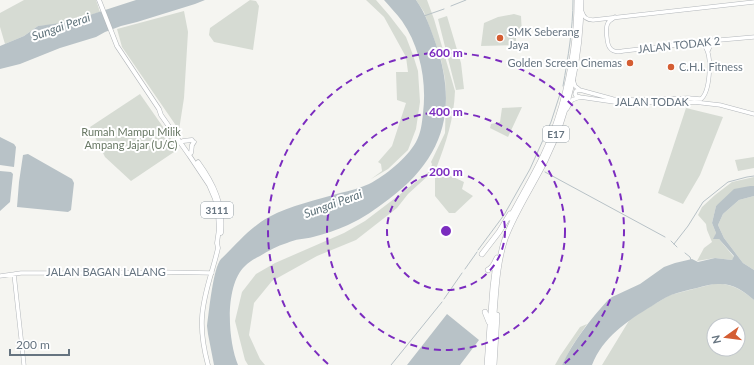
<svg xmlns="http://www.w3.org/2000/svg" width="754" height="365" font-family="Lato,sans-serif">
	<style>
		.green { fill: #d6dbd3; fill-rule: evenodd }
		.water { fill: #b8c2c7 }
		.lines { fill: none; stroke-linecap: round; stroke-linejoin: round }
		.stream { stroke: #b8c2c7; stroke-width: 1 }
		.secondary-casing { stroke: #b3b7bb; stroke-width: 4.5 }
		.primary-casing { stroke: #b2b6b9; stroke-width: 5 }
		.highway-casing { stroke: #b3b6b9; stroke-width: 6 }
		.secondary { stroke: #fff; stroke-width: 3.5 }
		.primary { stroke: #fff; stroke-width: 4 }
		.highway { stroke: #fff; stroke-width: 5 }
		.ring { fill: none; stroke: #7b2cbf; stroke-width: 2; stroke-dasharray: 7 5 }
		.poi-dot { fill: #d45d32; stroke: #fff; stroke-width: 1.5 }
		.labels { text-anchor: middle; stroke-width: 4; stroke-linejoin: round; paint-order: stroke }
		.shield { fill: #fff; stroke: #949ea6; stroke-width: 1 }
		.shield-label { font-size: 10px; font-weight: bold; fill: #667480 }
		.poi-label { font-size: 11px; fill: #667480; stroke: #fff; text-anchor: start }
		.street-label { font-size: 11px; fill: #667480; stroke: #fff }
		.park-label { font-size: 11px; fill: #687864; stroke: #fff }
		.water-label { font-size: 12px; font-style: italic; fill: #62757d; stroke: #fff }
		.centre { fill: #7b2cbf; stroke: #fff; stroke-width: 2 }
		.ring-label { font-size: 12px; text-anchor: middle; font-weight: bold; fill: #7b2cbf; stroke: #fff; stroke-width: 4; stroke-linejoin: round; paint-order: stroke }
	</style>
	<rect width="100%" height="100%" fill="#f5f5f1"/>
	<path class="green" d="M24 0H96L100 12 61 24 38 26 24 36 5 44 0 27V13Z
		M250 0 256 1 259 6 253 50 214 42 209 35 210 28Z
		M366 0H376L389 15 406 37 413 55 418 71 420 102 416 129 408 150 388 169 371 179 382 171 381 164 378 162 392 146 406 103 397 100 396 72H408L406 57 384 17Z
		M416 0H427L434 19 455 91C454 119 446 143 436 169L464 182 462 189 473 196 455 213H449L435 196V176L430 174 408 194 397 208 356 240 317 256 272 281 254 303 249 335 260 359 265 365H248L245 360 235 321 242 292 256 274 275 263 344 233 365 221 390 202 430 171 432 164 431 162 445 133 446 95 445 79 440 55 424 12Z
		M184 11 188 32 184 98 179 130 122 47 117 29Z
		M514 14 521 16 522 34 516 35V45L481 46 484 23 498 17Z
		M447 16 461 63 464 89 456 90 438 19Z
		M140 94 177 147V150L131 181 105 157 90 127Z
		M522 107 508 137 490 128 491 124 500 122 502 108Z
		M686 108 723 117 700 175 683 204 658 193Z
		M754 157V168L738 171 735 160Z
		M754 177V186H750L716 206 712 223 716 233 714 239H719L734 257 732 260 715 258 697 261 704 248 712 242 707 230 706 224 698 215 702 207 715 195 732 182Z
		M754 196V270L743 263 724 238 718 225 723 214 739 200Z
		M713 284C729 282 743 290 754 300V365H602L630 319 641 312 670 295ZM714 325H738V349H714Z
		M587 324 572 346 562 365H555L560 356 580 327Z"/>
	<path class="water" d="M136 0H205L195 4 137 22 121 26 105 32 96 37 60 48 20 64 0 69V46L24 36 38 26 68 22Z
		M384 0H416C426 14 430 28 436 44 458 109 444 158 389 199 376 209 363 218 348 225 337 230 325 234 313 237 305 239 295 239 287 243 277 246 268 251 260 256 254 259 249 262 245 266 224 286 228 341 238 365H214L208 334 207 326C209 312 213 268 221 259 237 244 249 228 269 217 291 205 317 200 340 193 350 191 360 188 369 184 385 176 407 158 416 142 421 133 422 123 423 113 427 81 420 47 402 21 396 13 390 7 384 0Z
		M0 137 14 144 16 147 14 167 0 165Z
		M28 154 72 179 74 183 71 210 68 212 17 207 19 182 23 155Z
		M0 171 11 172 13 174 10 202 0 211Z
		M750 186H754V196L739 200 723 214 718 225 724 238 743 263 754 270V300C744 291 732 283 718 284 711 284 704 286 697 288 688 290 679 292 671 295 664 298 658 302 652 306 627 321 603 337 592 365H562C574 340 590 320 608 300L612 297 640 284 664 267 675 263 692 259 698 262 715 258 732 260 734 256 719 239H713L716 233 712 223 716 206 734 189Z
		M447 314 479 340 460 365H407Z"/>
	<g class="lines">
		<path class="stream" d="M451 6 466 0
			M424 16 444 9
			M563 86C568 57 573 29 573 0
			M545 172 665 237
			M671 241 677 247
			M674 244 688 226 703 202 728 182 747 177 754 176
			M478 250 504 215 530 169 551 122 560 94
			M685 253 690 257 691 260
			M465 269 477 252
			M444 299 462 273
			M391 365 442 302"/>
		<defs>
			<path id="secondary" d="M582 12C584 18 587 20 593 20L754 2
				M615 17C613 19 609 20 608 23 605 27 607 45 610 48 613 52 619 52 623 51L720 40 754 37
				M708 51 711 44 716 42
				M573 80 575 86 580 90 613 99 636 100 688 98 701 99C710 92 712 58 706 48 705 45 702 44 699 42
				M580 97 576 96 575 94 576 91 580 90
				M567 109 572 100 580 97 621 103 694 102 720 105 754 114
				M14 274 24 365
				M0 276 21 273H111L158 272 212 273"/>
			<path id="primary" d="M99 0 117 46 159 109 161 115 189 155 209 185 215 199 218 214 219 229 217 243 218 248C213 271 203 294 202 318 201 335 204 350 208 365
				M183 141 192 140
				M191 153 192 145 194 142
				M198 162C214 184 224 205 221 233"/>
			<path id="highway" d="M510 218C521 197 533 177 543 156 551 140 557 122 562 105 572 69 577 38 577 0
				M482 254 499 232 510 214
				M488 270C494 267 494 263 497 258
				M485 312 489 322
				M487 365 493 287 496 263
				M491 365C490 348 493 331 494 314 496 289 497 263 505 239 515 212 532 187 545 161 569 112 581 55 581 0
				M494 365 497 315"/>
		</defs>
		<use href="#secondary" class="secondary-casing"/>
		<use href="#primary" class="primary-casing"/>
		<use href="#highway" class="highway-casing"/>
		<use href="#secondary" class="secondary"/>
		<use href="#primary" class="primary"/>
		<use href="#highway" class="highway"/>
	</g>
	<g class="ring">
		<circle cx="446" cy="231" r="59"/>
		<circle cx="446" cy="231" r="119"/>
		<path d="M328 364A178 178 0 1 1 564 364"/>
	</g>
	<g class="poi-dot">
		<circle cx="500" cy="38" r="4"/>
		<circle cx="630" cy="63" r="4"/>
		<circle cx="671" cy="67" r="4"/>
	</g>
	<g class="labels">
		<g class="shield">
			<rect x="543" y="126" width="26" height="16" rx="3"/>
			<rect x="201" y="202" width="32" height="16" rx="3"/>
		</g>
		<g class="shield-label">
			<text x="556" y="138">E17</text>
			<text x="217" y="214">3111</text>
		</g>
		<g class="poi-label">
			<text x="508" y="36">SMK Seberang<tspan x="508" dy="13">Jaya</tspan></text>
			<text x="622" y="67" text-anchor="end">Golden Screen Cinemas</text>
			<text x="679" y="71">C.H.I. Fitness</text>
		</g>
		<g class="street-label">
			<text transform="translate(679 45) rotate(-6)" y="4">JALAN TODAK 2</text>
			<text x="652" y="106">JALAN TODAK</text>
			<text x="106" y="276">JALAN BAGAN LALANG</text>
		</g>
		<g class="park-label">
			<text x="131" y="136">Rumah Mampu Milik<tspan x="131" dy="13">Ampang Jajar (U/C)</tspan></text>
		</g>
		<g class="water-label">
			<text transform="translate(61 27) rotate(-19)" y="4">Sungai Perai</text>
			<text transform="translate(333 204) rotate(-20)" y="4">Sungai Perai</text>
		</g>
	</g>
	<circle cx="446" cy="231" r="6" class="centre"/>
	<g class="ring-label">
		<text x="446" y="57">600 m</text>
		<text x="446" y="116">400 m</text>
		<text x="446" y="176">200 m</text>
	</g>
	<g transform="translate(726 337) rotate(256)"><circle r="19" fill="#ffffff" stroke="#c2c7cc"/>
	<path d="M0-3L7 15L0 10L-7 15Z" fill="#d45d32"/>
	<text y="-6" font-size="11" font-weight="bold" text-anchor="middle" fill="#667480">N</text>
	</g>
	<path d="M10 349v6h59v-6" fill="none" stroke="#667480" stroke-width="2"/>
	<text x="16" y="349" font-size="12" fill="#667480" stroke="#ffffff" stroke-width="3" paint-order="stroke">200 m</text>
</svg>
